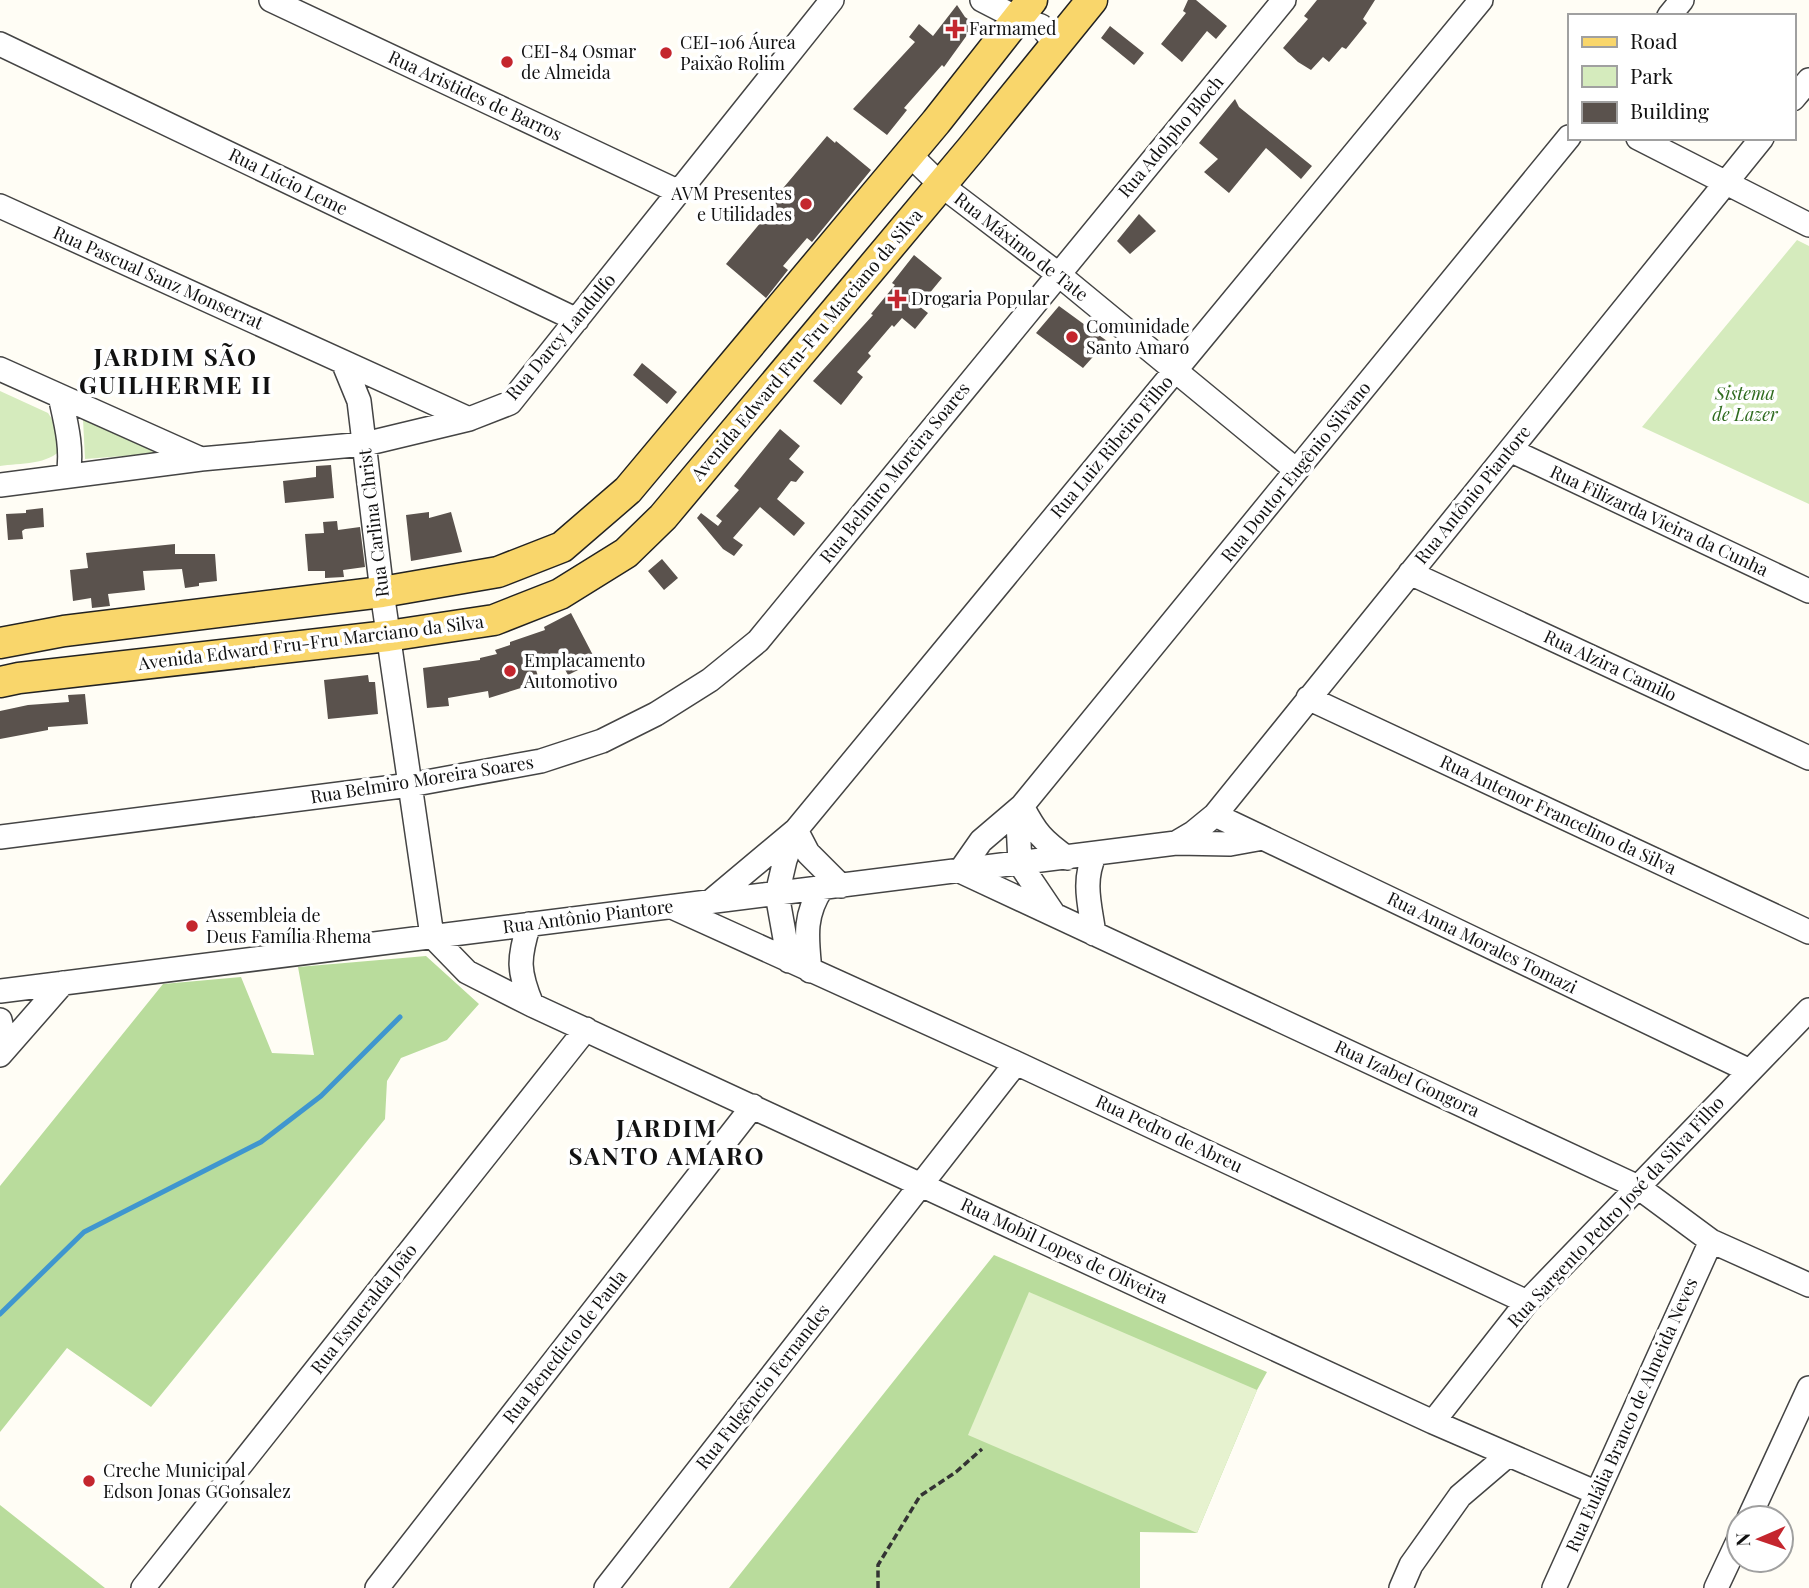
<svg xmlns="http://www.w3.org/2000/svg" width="1809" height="1588" font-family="'Playfair Display',serif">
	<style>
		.green { fill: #d5ebbd }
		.forest { fill: #b9dc9c }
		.pitch { fill: #e6f2cf }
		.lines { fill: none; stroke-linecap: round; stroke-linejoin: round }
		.stream { stroke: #3f96cf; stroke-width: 5 }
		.building { fill: #5a524d }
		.minor-casing { stroke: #444; stroke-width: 26 }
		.major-casing { stroke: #222; stroke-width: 33 }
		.path { stroke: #333; stroke-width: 3.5; stroke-dasharray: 7 3.5; stroke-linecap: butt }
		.minor { stroke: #fff; stroke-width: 23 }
		.major { stroke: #f9d66b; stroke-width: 30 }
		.poi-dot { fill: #c4262e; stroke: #fff; stroke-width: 2.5 }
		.labels { text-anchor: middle; stroke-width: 7; stroke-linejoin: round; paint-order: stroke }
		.poi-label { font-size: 18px; fill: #111; stroke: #fff; text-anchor: start }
		.street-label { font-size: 18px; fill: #111; stroke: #fff }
		.park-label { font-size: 18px; font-style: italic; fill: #2f6b1f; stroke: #fff }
		.district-label { font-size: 24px; font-weight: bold; letter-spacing: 2px; fill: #111; stroke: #fff }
	</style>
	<rect width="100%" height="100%" fill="#fffdf5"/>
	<path class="green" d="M1797 240 1809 246V504L1642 427Z
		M0 391 48 413 54 422 62 448C50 465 19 463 0 466Z
		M77 409 161 453 85 459 83 419Z"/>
	<path class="forest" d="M426 956 479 1004 447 1040 401 1058 387 1081 385 1119 151 1407 67 1348 0 1432V1186L163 984 241 977 272 1053 314 1055 298 967Z
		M994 1255 1267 1372 1257 1390 1197 1533 1140 1532V1588H729Z
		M0 1505 105 1588H0Z"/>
	<path class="pitch" d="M1029 1292 1257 1390 1197 1533 968 1435Z"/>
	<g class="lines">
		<path class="stream" d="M0 1314 84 1232 261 1142 321 1096 400 1017"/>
	</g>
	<path class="building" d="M1188 0H1196L1227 26 1216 39 1207 31 1182 62 1161 44 1186 13 1183 11Z
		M1317 0H1375L1363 19 1367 23 1346 49 1342 47 1329 62 1323 57 1311 70 1298 62 1283 48 1308 19 1304 16Z
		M957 5 965 17 975 24 944 67 942 65 904 108 907 110 887 135 853 109 915 42 909 37 919 24 933 36Z
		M1110 26 1144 53 1134 65 1101 38Z
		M1235 99 1239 107 1312 166 1301 179 1266 148 1229 193 1204 172 1218 159 1199 143Z
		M827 136 835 143 836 141 871 170 812 242 807 238 783 266 788 270 766 298 726 264 772 209 768 206Z
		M1139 214 1156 231 1130 254 1117 241Z
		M914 255 942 278 919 306 928 313 915 329 902 318 894 327 892 325 868 353 871 356 857 372 863 377 841 405 813 381 873 315 871 314 895 285 892 283Z
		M1059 306 1107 341 1083 368 1036 333Z
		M642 363 677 392 667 404 633 375Z
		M780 429 800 446 789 459 804 472 796 482 791 481 777 499 805 523 794 536 760 507 733 538 743 545 734 556 723 549 697 518 701 513 718 526 722 521 716 516 739 490 734 486Z
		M331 465 334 498 285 503 283 481 316 477V466Z
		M43 508 44 527 25 529 22 531 23 539 8 540 6 514 26 513V510Z
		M429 512V518L451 512 462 552 411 561 406 515Z
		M337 521 338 530 360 527 365 567 343 570 344 577 325 578V571H308L305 534 324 533 323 522Z
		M175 544V554H215L217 581 199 583V586L185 588 182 569 143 571 145 590 108 594 110 606 92 608 91 598 73 601 70 570 88 568 86 553Z
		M662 559 678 578 664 590 648 571Z
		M571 613 596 661 568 675 561 662 536 670 540 682 489 698 488 691 448 698 449 706 427 708 423 668 480 660V658L497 654 495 650 510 645V642L545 630 544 627Z
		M368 675 369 682H375L378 714 328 719 324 680Z
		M85 694 88 724 48 727V730L0 739V711L28 705 69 702 68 695Z"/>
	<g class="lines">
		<defs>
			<path id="minor" d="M271 0 679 192
				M982 0 1017 18 1041 26 1056 45
				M1669 16 1682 0
				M0 44 577 320
				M1793 99 1809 80
				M1569 137 1022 806 981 841 960 871 1638 1187 1711 1241 1809 1285
				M1638 138 1809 225
				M908 153 941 185 1058 274 1296 470
				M0 206 469 419
				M343 362 359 401 382 592 432 936 467 972 532 1005 1433 1422 1597 1493
				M0 369 201 459
				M60 396C66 423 73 449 68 476
				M1510 450 1809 591
				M0 485 201 459 365 444 469 419 510 403 832 0
				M1410 573 1809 758
				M1308 698 1809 932
				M1022 806 1018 821 1020 864 1053 913
				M1022 806C1036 833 1042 840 1067 858
				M1215 815 1750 1071
				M0 837 410 785 541 761 602 741 656 714 710 680 758 641 1284 0
				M1176 843 1230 844 1263 838
				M710 902 796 830 808 853 841 886
				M672 907 1016 1063 1527 1302
				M529 924C518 959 518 971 532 1005
				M1094 934C1090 905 1082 881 1095 854
				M789 961 777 894 785 860 796 830 1481 0
				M810 971C807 939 803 916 822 888
				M0 991 1176 843 1193 833 1215 815 1762 138
				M0 1020 3 1033 1 1053
				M0 1055 63 983
				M1433 1422 1527 1302 1809 1010
				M1749 1518 1809 1388
				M143 1588 586 1029
				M377 1588 753 1106
				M606 1588 1016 1063
				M1401 1588 1411 1565 1460 1496 1508 1455
				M1554 1588 1711 1241
				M1716 1588 1739 1539"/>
			<path id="major" d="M0 643 64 631 382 592 498 572 562 547 628 490 936 122 1032 0
				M0 682 19 678 388 636 494 620 560 594 626 553 663 517 972 148 1092 0"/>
		</defs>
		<use href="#minor" class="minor-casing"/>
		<use href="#major" class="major-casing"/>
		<path class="path" d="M878 1588V1565L920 1496 956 1472 982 1449"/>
		<use href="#minor" class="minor"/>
		<use href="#major" class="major"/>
	</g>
	<g class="poi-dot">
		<path d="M951.5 18.5h7v7h7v7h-7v7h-7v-7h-7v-7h7z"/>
		<circle cx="666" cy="53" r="7"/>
		<circle cx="507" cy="62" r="7"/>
		<circle cx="806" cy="204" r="7"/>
		<path d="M893.5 288.5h7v7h7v7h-7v7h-7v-7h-7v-7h7z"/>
		<circle cx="1072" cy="337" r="7"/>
		<circle cx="510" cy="671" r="7"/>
		<circle cx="192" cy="926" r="7"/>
		<circle cx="89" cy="1481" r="7"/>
	</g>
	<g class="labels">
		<g class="poi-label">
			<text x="969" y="35">Farmamed</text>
			<text x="680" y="49">CEI-106 Áurea<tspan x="680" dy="21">Paixão Rolim</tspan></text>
			<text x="521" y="58">CEI-84 Osmar<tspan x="521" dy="21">de Almeida</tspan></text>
			<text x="792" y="200" text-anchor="end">AVM Presentes<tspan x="792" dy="21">e Utilidades</tspan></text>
			<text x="911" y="305">Drogaria Popular</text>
			<text x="1086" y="333">Comunidade<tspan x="1086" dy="21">Santo Amaro</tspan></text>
			<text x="524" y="667">Emplacamento<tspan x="524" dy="21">Automotivo</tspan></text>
			<text x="206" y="922">Assembleia de<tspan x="206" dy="21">Deus Família Rhema</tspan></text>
			<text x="103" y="1477">Creche Municipal<tspan x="103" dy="21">Edson Jonas GGonsalez</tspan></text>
		</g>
		<g class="street-label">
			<text transform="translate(475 96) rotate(25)" y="6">Rua Aristides de Barros</text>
			<text transform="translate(1171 137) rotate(-50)" y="6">Rua Adolpho Bloch</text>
			<text transform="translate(288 182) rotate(26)" y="6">Rua Lúcio Leme</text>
			<text transform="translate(1021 247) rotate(38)" y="6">Rua Máximo de Tate</text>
			<text transform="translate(158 278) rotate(24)" y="6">Rua Pascual Sanz Monserrat</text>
			<text transform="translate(561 337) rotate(-50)" y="6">Rua Darcy Landulfo</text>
			<text transform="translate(807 345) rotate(-50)" y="6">Avenida Edward Fru-Fru Marciano da Silva</text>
			<text transform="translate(1112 447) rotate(-50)" y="6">Rua Luiz Ribeiro Filho</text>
			<text transform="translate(1296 472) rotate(-51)" y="6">Rua Doutor Eugênio Silvano</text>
			<text transform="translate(895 473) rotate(-51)" y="6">Rua Belmiro Moreira Soares</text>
			<text transform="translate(1473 495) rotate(-51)" y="6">Rua Antônio Piantore</text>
			<text transform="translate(1659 521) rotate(25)" y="6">Rua Filizarda Vieira da Cunha</text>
			<text transform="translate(374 523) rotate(-97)" y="6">Rua Carlina Christ</text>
			<text transform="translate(311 643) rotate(-7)" y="6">Avenida Edward Fru-Fru Marciano da Silva</text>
			<text transform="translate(1610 666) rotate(25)" y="6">Rua Alzira Camilo</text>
			<text transform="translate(422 780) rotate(-9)" y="6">Rua Belmiro Moreira Soares</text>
			<text transform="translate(1558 815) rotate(25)" y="6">Rua Antenor Francelino da Silva</text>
			<text transform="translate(588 917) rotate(-7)" y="6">Rua Antônio Piantore</text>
			<text transform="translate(1482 943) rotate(26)" y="6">Rua Anna Morales Tomazi</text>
			<text transform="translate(1407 1079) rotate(25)" y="6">Rua Izabel Gongora</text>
			<text transform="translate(1169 1134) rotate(25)" y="6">Rua Pedro de Abreu</text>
			<text transform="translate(1616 1212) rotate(-47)" y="6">Rua Sargento Pedro José da Silva Filho</text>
			<text transform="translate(1064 1251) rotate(25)" y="6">Rua Mobil Lopes de Oliveira</text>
			<text transform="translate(364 1309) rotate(-52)" y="6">Rua Esmeralda João</text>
			<text transform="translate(565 1347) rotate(-52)" y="6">Rua Benedicto de Paula</text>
			<text transform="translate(763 1387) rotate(-52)" y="6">Rua Fulgêncio Fernandes</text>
			<text transform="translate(1632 1415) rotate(-66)" y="6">Rua Eulália Branco de Almeida Neves</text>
		</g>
		<g class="park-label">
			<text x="1745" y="400">Sistema<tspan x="1745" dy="21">de Lazer</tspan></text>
		</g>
		<g class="district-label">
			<text x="176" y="366">JARDIM SÃO<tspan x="176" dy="28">GUILHERME II</tspan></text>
			<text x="667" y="1137">JARDIM<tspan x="667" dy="28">SANTO AMARO</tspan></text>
		</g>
	</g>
	<rect x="1568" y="14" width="228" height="126" fill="#ffffff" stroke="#a0a0a0" stroke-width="2"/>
	<rect x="1582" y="37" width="35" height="10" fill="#f9d66b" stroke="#a0a0a0" stroke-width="2"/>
	<text x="1630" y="49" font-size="21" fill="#111111">Road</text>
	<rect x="1582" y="66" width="35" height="21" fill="#d5ebbd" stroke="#a0a0a0" stroke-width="2"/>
	<text x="1630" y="84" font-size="21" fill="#111111">Park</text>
	<rect x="1582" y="102" width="35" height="21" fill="#5a524d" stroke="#a0a0a0" stroke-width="2"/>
	<text x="1630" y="119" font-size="21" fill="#111111">Building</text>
	<g transform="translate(1760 1539) rotate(268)"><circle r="33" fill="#ffffff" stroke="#a0a0a0" stroke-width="2"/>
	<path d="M0-5L12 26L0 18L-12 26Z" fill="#c4262e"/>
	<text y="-10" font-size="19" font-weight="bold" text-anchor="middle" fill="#111111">N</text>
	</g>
</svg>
